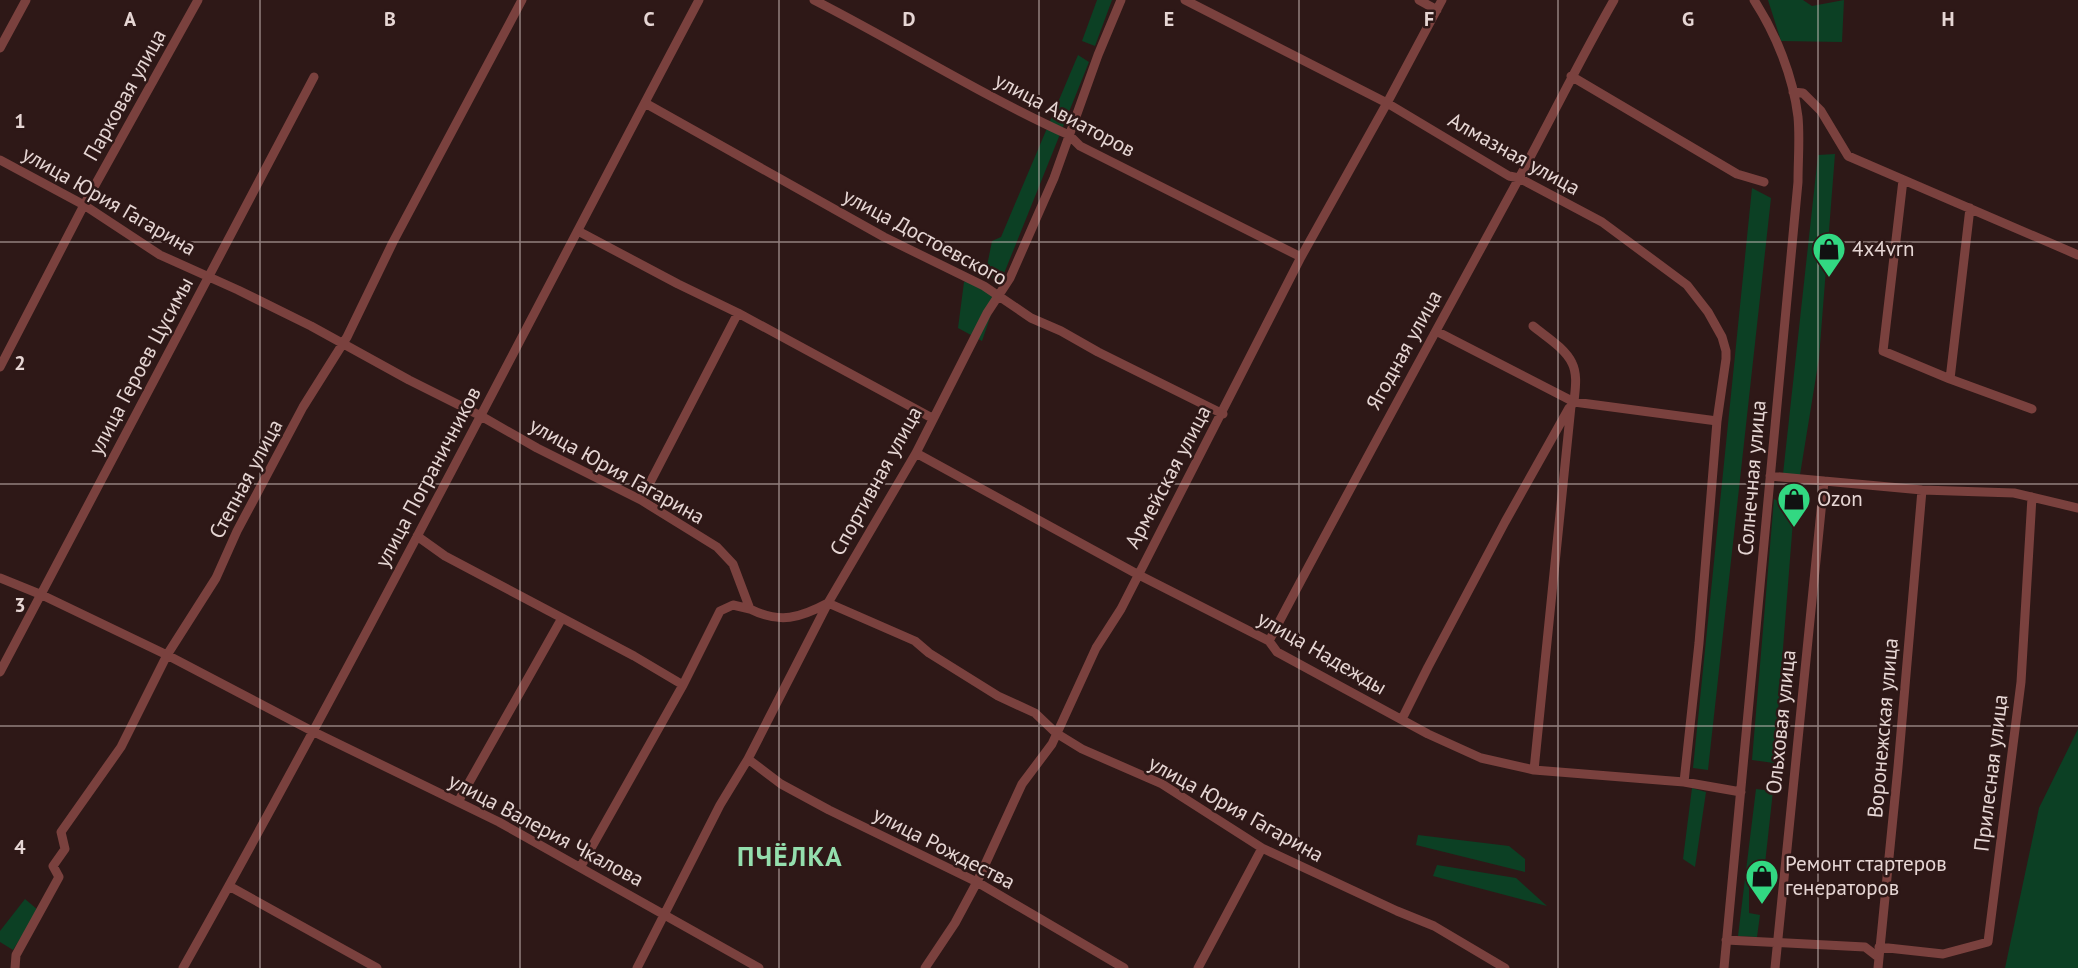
<svg xmlns="http://www.w3.org/2000/svg" width="2078" height="968" font-family="'PT Sans',sans-serif">
	<style>
		.green { fill: #0c4024 }
		.lines { fill: none; stroke-linecap: round; stroke-linejoin: round }
		.minor { stroke: #7a413e; stroke-width: 9 }
		.grid { fill: none; stroke: #e6d6d4; stroke-width: 1.5; stroke-opacity: 0.55 }
		.labels { text-anchor: middle; stroke-width: 5; stroke-linejoin: round; paint-order: stroke }
		.street-label { font-size: 21px; fill: #e6d6d4; stroke: #2e1817 }
		.poi-label { font-size: 21px; fill: #e6d6d4; stroke: #2e1817; text-anchor: start }
		.district-label { font-size: 27px; font-weight: bold; letter-spacing: 1.5px; fill: #94dead; stroke: #2e1817 }
		.grid-label { font-size: 20px; text-anchor: middle; font-weight: bold; fill: #e6d6d4; stroke: #2e1817; stroke-width: 5; stroke-linejoin: round; paint-order: stroke }
	</style>
	<rect width="100%" height="100%" fill="#2e1817"/>
	<path class="green" d="M1097 0H1112L1095 46 1082 41Z
		M1768 0H1803L1812 6 1844 0 1842 42 1781 41Z
		M1078 55 1089 62 1001 281 985 276 992 241 1001 237Z
		M1835 154 1819 358 1799 481 1783 474 1818 155Z
		M1752 188 1771 198 1708 770 1693 768Z
		M973 278 996 300 982 341 958 328 964 282Z
		M1774 499 1794 508 1774 763 1752 760Z
		M2078 729V968H2005L2039 808Z
		M1692 788 1706 792 1695 867 1683 859Z
		M1756 789 1773 791 1763 882H1749V913L1760 915 1757 937 1738 936Z
		M1418 835 1509 846 1525 859V872L1416 845Z
		M1437 865 1516 878 1547 906 1433 876Z
		M25 899 38 910 13 950 0 942V931Z"/>
	<g class="lines">
		<path class="minor" d="M814 0C900 44 981 95 1069 135L1080 146 1301 257
			M1185 0 1387 103 1509 176 1519 178 1602 222 1687 285 1708 312 1722 337 1726 351V359L1717 421 1699 643 1684 782
			M1419 0 1437 10
			M0 48 26 0
			M1571 76 1737 174 1764 182
			M1793 92 1803 93 1821 111 1848 156 2078 255
			M645 103 884 237 984 286 1031 318 1061 331 1098 352 1223 414
			M0 160 84 205 160 255 238 290 311 326 409 380 481 416 537 448 641 500 717 547 733 564 750 609C780 624 800 618 828 603
			M1903 180 1883 351 1950 379 2032 409
			M578 231 678 284 738 313 932 418
			M1436 331 1574 402C1575 390 1578 375 1572 363 1565 348 1545 336 1533 326
			M0 367 84 205 198 0
			M1950 379 1970 208
			M916 453 1137 574 1269 641 1277 652 1428 734 1481 758 1534 770 1684 782 1741 792
			M1770 476 1922 490 2014 493 2078 508
			M641 500 738 313
			M417 536 445 556 634 656 683 685
			M0 578 42 595 167 655 312 731 499 822 759 968
			M828 603 915 641 929 653 998 696 1035 713 1056 733 1082 749 1162 784 1262 848 1397 911 1434 926 1505 968
			M1269 641C1348 491 1430 342 1511 193 1546 129 1578 63 1614 0
			M0 672 314 77
			M1402 719 1428 667 1505 522 1569 408
			M748 759 781 784 829 810 977 882 1124 968
			M1534 770 1571 406 1574 402 1717 421
			M458 802 562 618
			M581 866 683 685 720 611 733 605 750 609
			M229 886 377 968
			M1726 940 1865 947 1878 957
			M1879 947 1943 954 1988 942 2021 682 2032 497
			M15 968 16 955 59 877 53 866 65 849 61 832 121 747 167 655 216 578 237 531 303 407 347 337 393 242 522 0
			M183 968C362 649 528 323 699 0
			M637 968 720 805 748 759 828 603 916 453 987 313 1010 278 1054 178 1098 55 1121 0
			M925 968 955 923 977 882 1022 784 1052 744 1096 648 1121 609 1301 257 1387 103 1442 0
			M1198 968 1262 848
			M1724 968 1798 182C1798 160 1800 138 1798 117 1793 76 1776 34 1754 0
			M1775 968 1824 481
			M1878 968 1898 767 1922 490"/>
	</g>
	<path class="grid" d="M260 0V968M520 0V968M779 0V968M1039 0V968M1299 0V968M1558 0V968M1818 0V968M0 242H2078M0 484H2078M0 726H2078"/>
	<defs>
		<symbol id="shop-pin" viewBox="-11 -11 22 30"><path d="M0 17L-7.5 6A9.5 9.5 0 1 1 7.5 6Z" fill="#32d882" stroke="#2e1817"/><path d="M-5-2.5h2.3a2.7 3.5 0 0 1 5.4 0H5L5.5 6h-11ZM-1.5-2.5h3a1.5 2.3 0 0 0-3 0Z" fill="#111"/></symbol>
	</defs>
	<g fill-rule="evenodd">
		<use href="#shop-pin" x="1810" y="230" width="38" height="52"/>
		<use href="#shop-pin" x="1775" y="480" width="38" height="52"/>
		<use href="#shop-pin" x="1743" y="857" width="38" height="52"/>
	</g>
	<g class="labels">
		<g class="street-label">
			<text transform="translate(125 95) rotate(-61)" y="7">Парковая улица</text>
			<text transform="translate(1065 115) rotate(28)" y="7">улица Авиаторов</text>
			<text transform="translate(1514 154) rotate(29)" y="7">Алмазная улица</text>
			<text transform="translate(109 201) rotate(30)" y="7">улица Юрия Гагарина</text>
			<text transform="translate(925 237) rotate(28)" y="7">улица Достоевского</text>
			<text transform="translate(1404 350) rotate(-61)" y="7">Ягодная улица</text>
			<text transform="translate(141 366) rotate(-62)" y="7">улица Героев Цусимы</text>
			<text transform="translate(617 471) rotate(29)" y="7">улица Юрия Гагарина</text>
			<text transform="translate(428 477) rotate(-62)" y="7">улица Пограничников</text>
			<text transform="translate(1168 477) rotate(-62)" y="7">Армейская улица</text>
			<text transform="translate(1752 478) rotate(-85)" y="7">Солнечная улица</text>
			<text transform="translate(246 479) rotate(-62)" y="7">Степная улица</text>
			<text transform="translate(876 481) rotate(-61)" y="7">Спортивная улица</text>
			<text transform="translate(1322 653) rotate(30)" y="7">улица Надежды</text>
			<text transform="translate(1781 722) rotate(-84)" y="7">Ольховая улица</text>
			<text transform="translate(1883 728) rotate(-85)" y="7">Воронежская улица</text>
			<text transform="translate(1991 773) rotate(-83)" y="7">Прилесная улица</text>
			<text transform="translate(1236 809) rotate(29)" y="7">улица Юрия Гагарина</text>
			<text transform="translate(546 830) rotate(28)" y="7">улица Валерия Чкалова</text>
			<text transform="translate(944 848) rotate(27)" y="7">улица Рождества</text>
		</g>
		<g class="poi-label">
			<text x="1852" y="256">4x4vrn</text>
			<text x="1817" y="506">Ozon</text>
			<text x="1785" y="871">Ремонт стартеров<tspan x="1785" dy="24">генераторов</tspan></text>
		</g>
		<g class="district-label">
			<text x="790" y="866">ПЧЁЛКА</text>
		</g>
	</g>
	<g class="grid-label">
		<text x="130" y="26">A</text>
		<text x="390" y="26">B</text>
		<text x="649" y="26">C</text>
		<text x="909" y="26">D</text>
		<text x="1169" y="26">E</text>
		<text x="1429" y="26">F</text>
		<text x="1688" y="26">G</text>
		<text x="1948" y="26">H</text>
		<text x="20" y="128">1</text>
		<text x="20" y="370">2</text>
		<text x="20" y="612">3</text>
		<text x="20" y="854">4</text>
	</g>
</svg>
